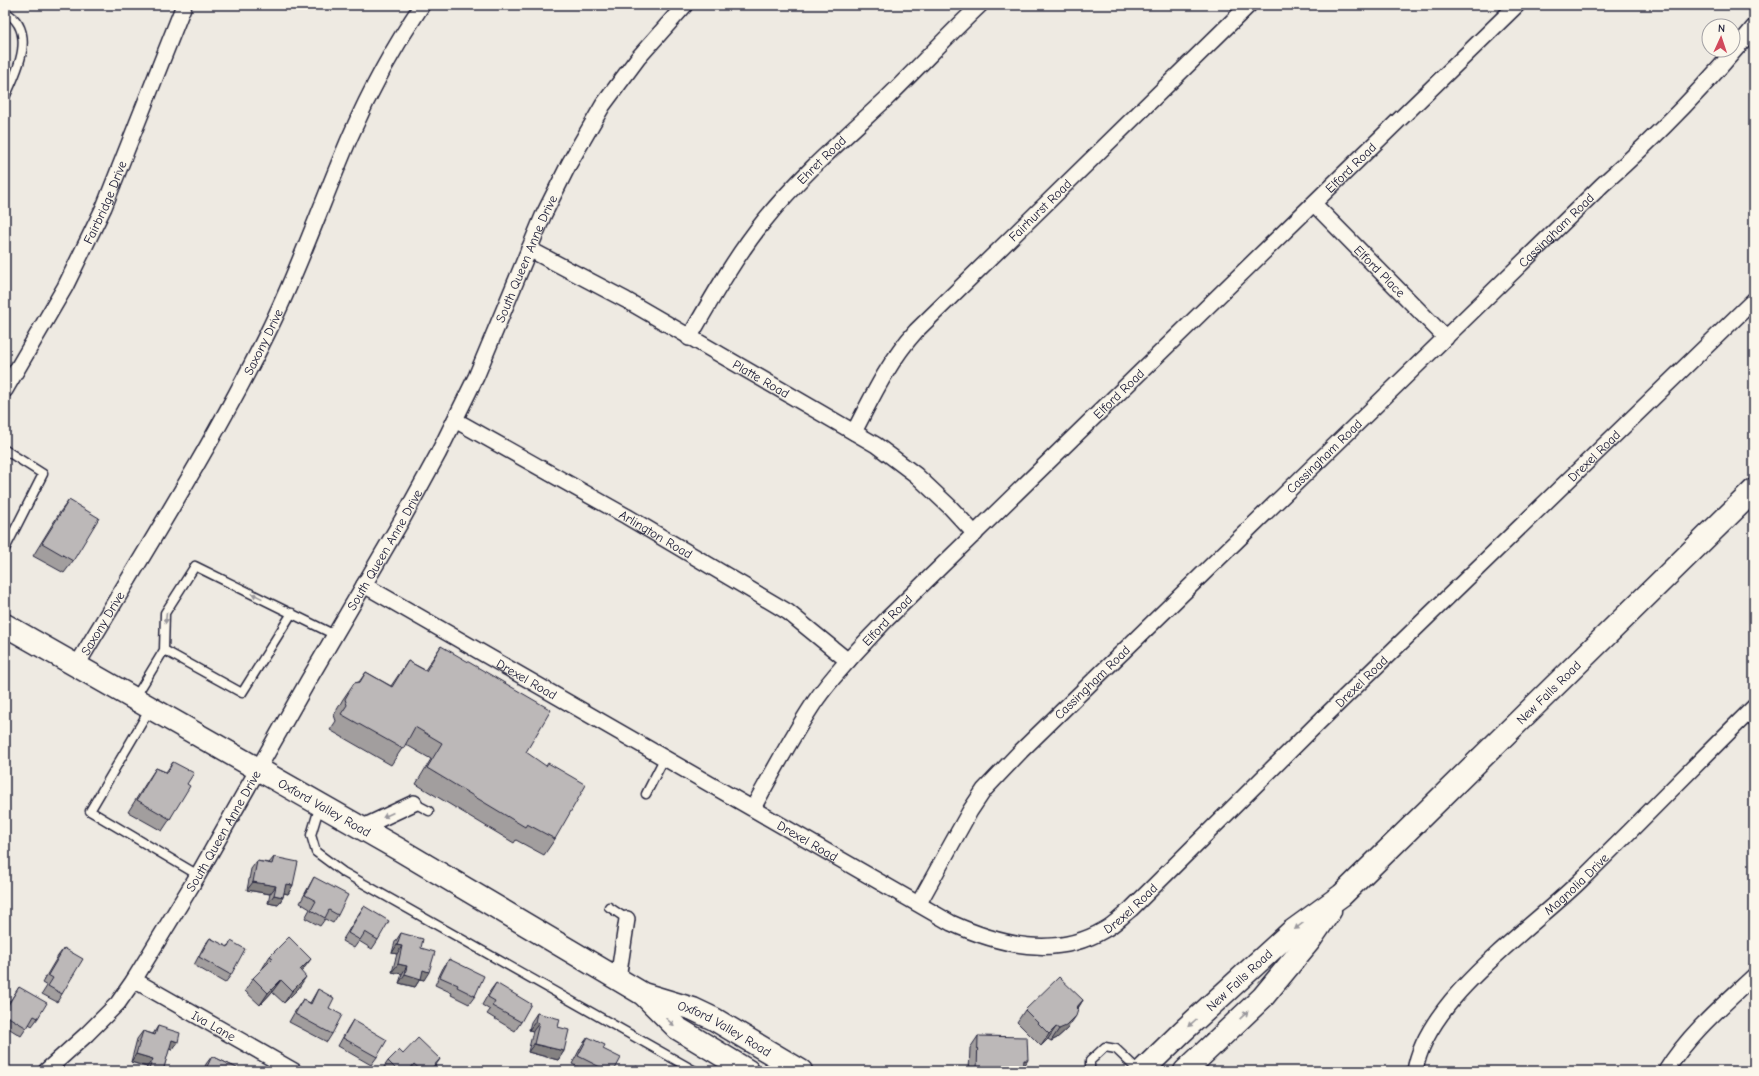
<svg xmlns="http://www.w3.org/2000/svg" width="1759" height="1076" font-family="'Comic Neue',sans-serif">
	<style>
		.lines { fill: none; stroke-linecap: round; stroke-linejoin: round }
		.service-casing { stroke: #22223b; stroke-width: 11 }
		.minor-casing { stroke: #22223b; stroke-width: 18 }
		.secondary-casing { stroke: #22223b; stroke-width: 25 }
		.primary-casing { stroke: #22223b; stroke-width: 25 }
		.service { stroke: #fbf7ec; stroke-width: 8 }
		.minor { stroke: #fbf7ec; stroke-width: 15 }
		.secondary { stroke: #fbf7ec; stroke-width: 22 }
		.primary { stroke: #fbf7ec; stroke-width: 22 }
		.wall { fill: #a29e9e; stroke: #22223b }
		.shaded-wall { fill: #848181; stroke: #22223b }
		.building { fill: #bcb8b8; stroke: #22223b }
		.oneway { fill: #99979c }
		.labels { text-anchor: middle; stroke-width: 3; stroke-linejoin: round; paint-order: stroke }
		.street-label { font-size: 13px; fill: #22223b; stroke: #fbf7ec }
	</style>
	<rect width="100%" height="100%" fill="#eeeae2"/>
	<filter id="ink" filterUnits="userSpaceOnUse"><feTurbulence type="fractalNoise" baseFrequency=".025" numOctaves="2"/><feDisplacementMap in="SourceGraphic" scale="8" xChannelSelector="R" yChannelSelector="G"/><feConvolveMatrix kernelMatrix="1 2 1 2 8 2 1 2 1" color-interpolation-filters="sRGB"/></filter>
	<g filter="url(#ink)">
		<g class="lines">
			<defs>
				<path id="service" d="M5 12C38 30 17 72 5 97
					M5 450 43 474 5 549
					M164 650 242 693 292 613
					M135 698 164 650 165 613 195 566 335 635
					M150 709 90 811 198 875
					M646 794 665 757
					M414 803 429 811
					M320 805 311 835 316 852 343 872 695 1071
					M609 907 627 919
					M1090 1071V1061L1105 1047 1116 1049 1139 1071"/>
				<g id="minor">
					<path id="s1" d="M1314 204 1446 338"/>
					<path id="s2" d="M529 249 626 300 876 445 916 475 950 507 975 534"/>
					<path id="s3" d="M689 338C712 298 735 257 764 221 800 176 844 138 886 99 918 68 948 35 980 5"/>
					<path id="s4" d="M5 390 65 287 104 207 184 5"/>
					<path id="s5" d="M455 420 626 516 788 612 848 661"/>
					<path id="s6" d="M854 432C872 397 889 361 916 331L1249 5"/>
					<path id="s7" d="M364 585 951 923C1000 945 1055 959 1104 930 1114 925 1122 916 1131 909L1317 724 1754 300"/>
					<path id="s8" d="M77 665C142 556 211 448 267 334 299 270 322 202 350 137 369 93 395 45 422 5"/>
					<path id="s9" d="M753 808C773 772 793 734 816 700 837 670 863 645 887 619L1517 5"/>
					<path d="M361 828 414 803"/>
					<path id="s10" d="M919 903 970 811 984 790 1021 751 1602 185C1657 136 1708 84 1754 27"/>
					<path d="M618 979 627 919"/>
					<path id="s11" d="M134 980 294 1071"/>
					<path id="s12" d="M46 1071 87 1034 118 1003 134 980 198 875 308 681 402 520 438 454 476 377 543 216 569 164 603 105 638 58 685 5"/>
					<path id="s13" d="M1415 1071C1426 999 1530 930 1581 880 1639 823 1696 764 1754 707"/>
					<path d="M1666 1071C1688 1035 1723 1005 1754 976"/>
				</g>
				<g id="secondary">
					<path id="s14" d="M1142 1071 1183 1031 1291 932 1342 895 1754 490"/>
					<path d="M1185 1071 1263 997 1310 940 1330 911"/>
				</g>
				<g id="primary">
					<path id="s15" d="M5 625 400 850 643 994 693 1009 714 1019 801 1071"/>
					<path d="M644 995 677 1028 748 1071"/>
				</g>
			</defs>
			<use href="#service" class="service-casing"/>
			<use href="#minor" class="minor-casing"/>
			<use href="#secondary" class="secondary-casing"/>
			<use href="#primary" class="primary-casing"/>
			<use href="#service" class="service"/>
			<use href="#minor" class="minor"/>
			<use href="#secondary" class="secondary"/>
			<use href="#primary" class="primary"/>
		</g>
		<path class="wall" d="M69 500 73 561 64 573 33 556 60 512Z
			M441 646 526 752 555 839 544 855 516 840 514 843 416 784 431 759 405 744 391 765 330 730 336 721 334 715 343 699 354 683 359 682 366 672 391 686 408 661 425 670Z
			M173 762 187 784 170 819 162 831 128 812 148 780 156 768 166 772Z
			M274 857 293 885 288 894 284 893 283 897 278 905 268 903 270 894 247 890 251 869 257 861 269 863Z
			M314 877 338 915 333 923 325 919 320 926 305 918 310 909 300 903 309 886Z
			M364 906 378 940 372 949 359 941 354 948 342 941 358 915Z
			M401 933 421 948 424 980 420 979 415 987 399 983 402 974 392 972 397 954 392 953 395 942Z
			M210 938 227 947 231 941V975L225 983 194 965 204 946Z
			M64 948 62 994 57 1002 42 994 47 986 42 983 58 956Z
			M270 956 301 972 298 989 284 1003 272 992 260 1005 245 991 253 978 262 969Z
			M449 959 475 996 469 1004 451 995 452 993 435 985 443 968Z
			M496 983 521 1022 515 1031 487 1014 490 1010 482 1005 490 991Z
			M19 987 38 1018 32 1026 29 1024 21 1036 5 1026V1009Z
			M318 989 329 1008 332 1034 327 1042 289 1022 297 1008 303 999 310 1003Z
			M1083 1000 1077 1010 1067 1029 1057 1038 1051 1041 1048 1039 1041 1046 1017 1022 1025 1010Z
			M537 1013 558 1027 564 1051 558 1060 528 1052 533 1031 529 1030 531 1022Z
			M353 1020 377 1057 371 1065 338 1046 348 1028Z
			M158 1026 178 1042 172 1050 169 1049 163 1071H146L147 1067 131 1062 137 1039 143 1031 153 1034Z
			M978 1036 1023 1067V1071H969L970 1048Z
			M588 1037 614 1071H586L572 1064 582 1045Z
			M403 1054 434 1068 431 1071H384L382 1070 388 1061Z
			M212 1056 243 1071H203L206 1064Z"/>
		<path class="shaded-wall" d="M253 882 276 886 270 894 247 890Z
			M286 884 293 885 288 894 280 892Z
			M274 895 283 897 278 905 268 903Z
			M397 945 402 946 397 954 392 953Z
			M311 959 302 971 291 982 300 970Z
			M398 964 407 966 402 974 392 972Z
			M423 970 429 972 424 980 420 979 415 987 399 983 405 974Z
			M306 977 298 989 284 1003 292 991Z
			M281 980 272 992 260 1005 268 993Z
			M1083 1000 1075 1012 1076 1008Z
			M1076 1016 1067 1029 1057 1038 1051 1041 1059 1029Z
			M535 1022 539 1023 533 1031 529 1030Z
			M1056 1027 1048 1039 1041 1046 1049 1034Z
			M172 1040 178 1042 172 1050 166 1048Z
			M534 1044 564 1051 558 1060 528 1052Z
			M136 1054 153 1059 147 1067 131 1062Z
			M440 1059 434 1068 431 1071H429Z
			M1024 1060H1028L1021 1071Z
			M149 1069 156 1071H148Z"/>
		<path class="building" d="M5 48 11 73 5 86Z
			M69 500 99 518 73 561 42 543Z
			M441 646 551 710 526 752 546 766 548 763 586 785 555 839 527 824 525 827 427 768 442 743 415 727 403 749 341 714 347 705 345 699 354 683 360 682 366 672 392 687 408 661 426 671Z
			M173 762 194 773 187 784 190 786 170 819 137 800 156 768 167 773Z
			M274 857 298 862 293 885 286 884 283 897 274 895 276 886 253 882 257 861 272 864Z
			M314 877 348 895 338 915 329 910 325 918 311 910 316 901 305 895Z
			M364 906 389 921 378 940 365 932 360 940 348 933Z
			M401 933 423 939 421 948 435 952 429 972 423 970 421 979 405 974 407 966 398 964 402 946 397 945Z
			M289 937 311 959 300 970 306 977 292 991 281 980 268 993 253 978 273 958 270 956Z
			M210 938 228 947 231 941 245 949 231 975 199 957Z
			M64 948 83 959 62 994 48 986 53 978 48 975Z
			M449 959 484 976 475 996 457 987 458 985 440 977Z
			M1059 977 1083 1000 1076 1008 1078 1010 1076 1016 1066 1026 1059 1029 1056 1027 1049 1034 1025 1010Z
			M496 983 531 1004 521 1022 492 1006 495 1001 488 997Z
			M19 987 47 1003 38 1018 34 1016 27 1028 5 1015V1010Z
			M318 989 334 998 329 1008 342 1015 332 1034 295 1014 303 999 311 1004Z
			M537 1013 560 1019 558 1027 569 1030 564 1051 534 1044 539 1023 535 1022Z
			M353 1020 387 1040 377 1057 343 1038Z
			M158 1026 180 1033 178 1042 172 1040 163 1071H156L149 1069 153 1059 136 1054 143 1031 155 1035Z
			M978 1036 1027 1037 1028 1060H1024L1023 1071H977Z
			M588 1037 605 1045 603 1049 621 1058 614 1071H608L578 1056Z
			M418 1038 440 1059 429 1071H422L414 1064 408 1071H398L388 1061 399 1050 403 1054Z
			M212 1056 243 1071H205Z
			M636 1066 642 1071H633Z"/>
		<defs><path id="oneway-solid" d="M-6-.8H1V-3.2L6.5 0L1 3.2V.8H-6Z"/></defs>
		<g class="oneway">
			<use href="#oneway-solid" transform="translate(257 596) rotate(-154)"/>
			<use href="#oneway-solid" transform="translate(166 618) rotate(96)"/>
			<use href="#oneway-solid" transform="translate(388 815) rotate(155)"/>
			<use href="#oneway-solid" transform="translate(1299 926) rotate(143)"/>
			<use href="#oneway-solid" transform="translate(1244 1015) rotate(-43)"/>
			<use href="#oneway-solid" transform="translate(670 1022) rotate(42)"/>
			<use href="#oneway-solid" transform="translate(1192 1023) rotate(138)"/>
		</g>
	</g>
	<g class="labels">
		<g class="street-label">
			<text dy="5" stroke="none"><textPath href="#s3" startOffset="223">Ehret Road</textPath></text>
			<text dy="5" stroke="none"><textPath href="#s9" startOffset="880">Elford Road</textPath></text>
			<text dy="5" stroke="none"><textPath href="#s4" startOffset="213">Fairbridge Drive</textPath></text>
			<text dy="5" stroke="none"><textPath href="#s6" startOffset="292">Fairhurst Road</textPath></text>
			<text dy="5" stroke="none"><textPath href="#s10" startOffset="931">Cassingham Road</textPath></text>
			<text dy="5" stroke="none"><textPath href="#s12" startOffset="949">South Queen Anne Drive</textPath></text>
			<text dy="5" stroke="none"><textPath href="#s1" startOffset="94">Elford Place</textPath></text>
			<text dy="5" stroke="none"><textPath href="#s8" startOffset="373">Saxony Drive</textPath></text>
			<text dy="5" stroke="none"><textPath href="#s2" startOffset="266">Platte Road</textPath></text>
			<text dy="5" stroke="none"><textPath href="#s9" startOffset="556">Elford Road</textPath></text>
			<text dy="5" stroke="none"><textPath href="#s10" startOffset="607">Cassingham Road</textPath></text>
			<text dy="5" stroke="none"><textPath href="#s7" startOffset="1519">Drexel Road</textPath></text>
			<text dy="5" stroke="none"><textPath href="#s5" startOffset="231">Arlington Road</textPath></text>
			<text dy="5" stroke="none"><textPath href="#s12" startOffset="625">South Queen Anne Drive</textPath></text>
			<text dy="5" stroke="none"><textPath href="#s9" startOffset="232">Elford Road</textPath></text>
			<text dy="5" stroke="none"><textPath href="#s8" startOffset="49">Saxony Drive</textPath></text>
			<text dy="5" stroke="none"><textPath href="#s7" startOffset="188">Drexel Road</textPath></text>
			<text dy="5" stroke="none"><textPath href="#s7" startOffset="1195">Drexel Road</textPath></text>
			<text dy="5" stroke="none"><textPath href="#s10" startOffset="283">Cassingham Road</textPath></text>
			<text dy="5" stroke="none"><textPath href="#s14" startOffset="556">New Falls Road</textPath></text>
			<text dy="5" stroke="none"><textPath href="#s15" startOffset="368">Oxford Valley Road</textPath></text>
			<text dy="5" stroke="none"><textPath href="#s12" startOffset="301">South Queen Anne Drive</textPath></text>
			<text dy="5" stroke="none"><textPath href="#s7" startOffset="512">Drexel Road</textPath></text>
			<text dy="5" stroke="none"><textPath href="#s13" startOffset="251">Magnolia Drive</textPath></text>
			<text dy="5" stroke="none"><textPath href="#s7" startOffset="871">Drexel Road</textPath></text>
			<text dy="5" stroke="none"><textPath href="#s14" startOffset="133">New Falls Road</textPath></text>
			<text dy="5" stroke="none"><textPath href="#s11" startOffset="92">Iva Lane</textPath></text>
			<text dy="5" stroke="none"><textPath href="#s15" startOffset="826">Oxford Valley Road</textPath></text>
		</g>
	</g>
	<rect width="1759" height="1076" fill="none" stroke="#fbf7ec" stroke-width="20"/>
	<rect x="10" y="10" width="1739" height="1056" fill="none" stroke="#22223b" stroke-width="1.5" filter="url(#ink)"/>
	<g transform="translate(1721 38) rotate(3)"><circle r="19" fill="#fbf7ec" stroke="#a4a2a5"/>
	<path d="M0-3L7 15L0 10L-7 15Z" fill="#d1495b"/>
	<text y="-6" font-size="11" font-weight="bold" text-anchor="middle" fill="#22223b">N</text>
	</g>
</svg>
